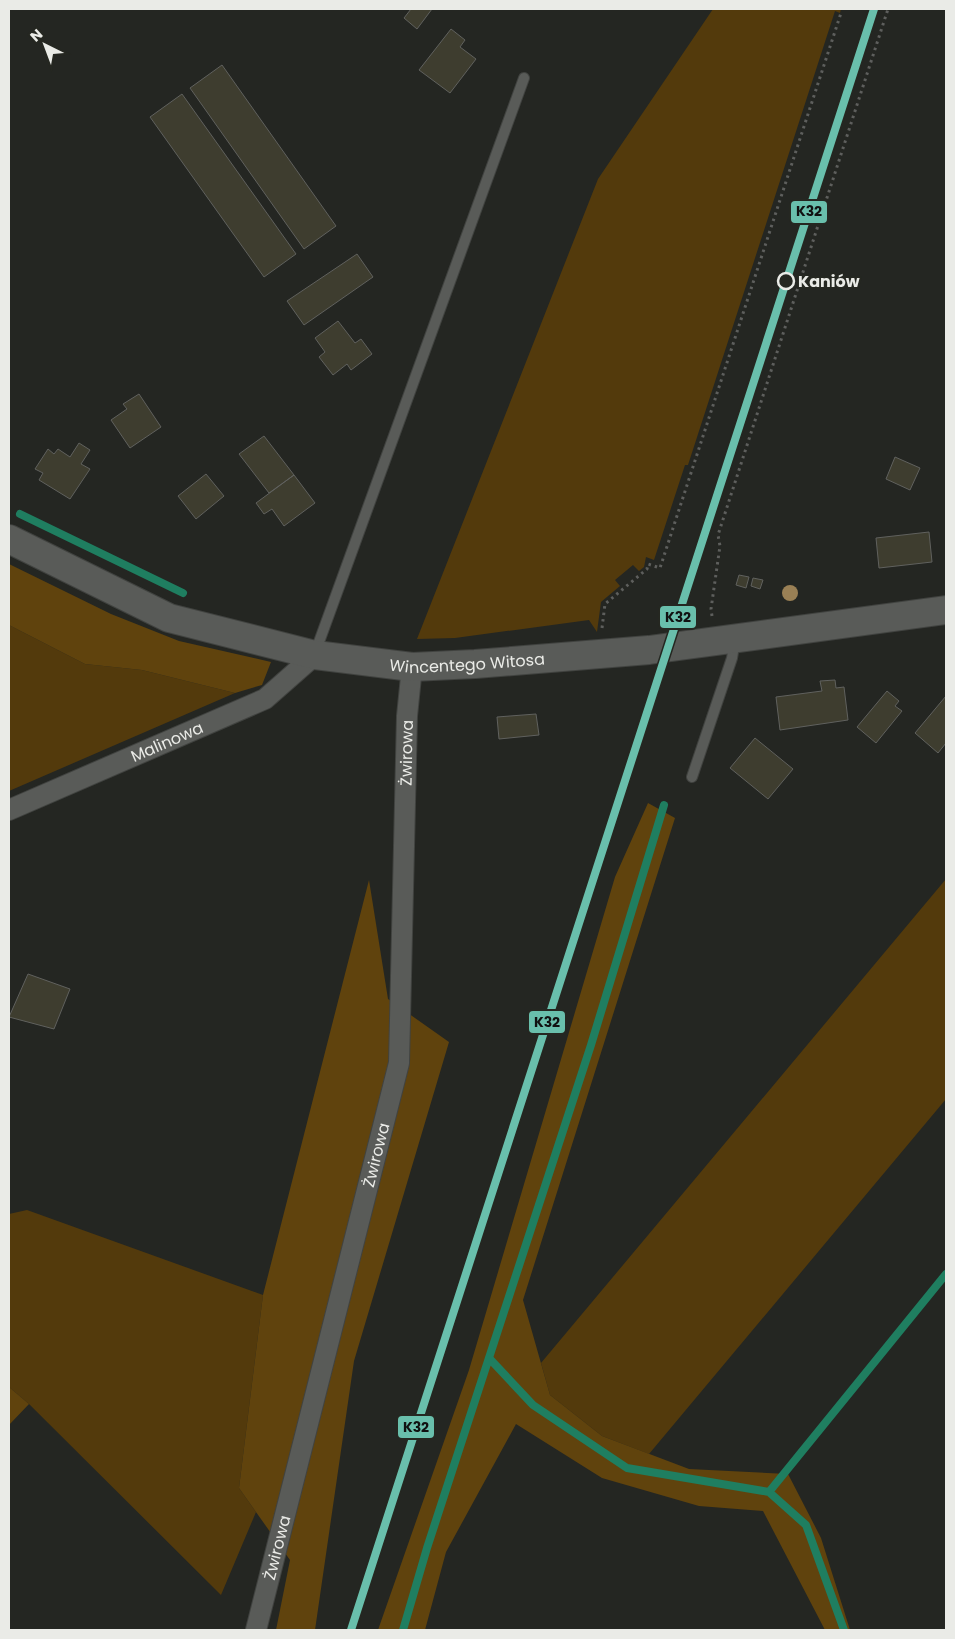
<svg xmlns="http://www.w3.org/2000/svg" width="955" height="1639" font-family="Poppins,sans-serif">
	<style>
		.green { fill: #533a0c }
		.forest { fill: #60430d }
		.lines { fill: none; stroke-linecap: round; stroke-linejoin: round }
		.stream { stroke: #1f7e60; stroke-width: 8 }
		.building { fill: #3e3d2f; stroke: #60615e }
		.lane-casing { stroke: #414340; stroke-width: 12 }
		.street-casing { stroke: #414340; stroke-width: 22 }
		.secondary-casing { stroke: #414340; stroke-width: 30 }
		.path { stroke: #5e5f5d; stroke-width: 3; stroke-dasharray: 2.5 4; stroke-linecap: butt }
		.lane { stroke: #595b58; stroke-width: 10 }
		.street { stroke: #595b58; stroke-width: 20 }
		.secondary { stroke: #595b58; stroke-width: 28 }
		.rail-1-casing { stroke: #252721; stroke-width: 11 }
		.rail-1 { stroke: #69bfac; stroke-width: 8 }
		.tree { fill: #9a8055 }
		.stop-dot { fill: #252721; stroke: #eaebe7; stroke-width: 2.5 }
		.labels { text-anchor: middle; stroke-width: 4; stroke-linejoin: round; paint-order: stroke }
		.stop-label { font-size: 16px; font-weight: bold; fill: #eaebe7; stroke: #252721; text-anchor: start }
		.street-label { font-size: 16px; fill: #eaebe7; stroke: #252721 }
		.line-badge { stroke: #252721; stroke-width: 2 }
		.pale-badge-label { font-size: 14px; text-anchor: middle; font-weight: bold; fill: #111 }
	</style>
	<rect width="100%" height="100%" fill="#242622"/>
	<path class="green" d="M713 9H841L840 13 835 11 688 465H685L654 560 646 557 644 567 639 571 633 565 615 580 620 586 601 602 597 632 589 620 455 638 417 639 598 179Z
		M9 625 85 664 142 670 235 693 9 791Z
		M946 879V1099L649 1454 602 1436 550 1395 541 1363Z
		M27 1210 263 1295 239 1488 256 1512 221 1595 29 1404 9 1387V1214Z"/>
	<path class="forest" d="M9 564 111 614 179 641 271 662 262 685 235 693 142 670 85 664 9 625Z
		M648 803 675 818 523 1300 550 1395 602 1436 689 1469 788 1474 821 1538 850 1630H825L763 1511 699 1506 602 1478 516 1424 446 1552 425 1630H378L469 1370 615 877Z
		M369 880 388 999 449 1042 354 1361 315 1630H276L290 1560 239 1488 263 1295Z
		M9 1387 29 1404 9 1425Z"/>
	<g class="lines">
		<path class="stream" d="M20 514 183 593
			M489 1358 533 1405 627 1468 769 1492 806 1525 844 1630
			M769 1492 946 1274
			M403 1630 427 1548 591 1045 664 805"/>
	</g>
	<path class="building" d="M411 9H432L417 29 404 18Z
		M451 29 465 40 460 47 476 59 450 93 419 70Z
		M222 65 336 226 304 249 190 88Z
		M182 94 296 254 264 277 150 117Z
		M357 254 373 277 304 325 287 301Z
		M338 321 355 343 361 339 372 354 351 370 347 364 333 375 319 357 325 352 315 338Z
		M139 394 161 427 130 448 111 420 127 409 123 404Z
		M264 436 294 475 269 493 239 454Z
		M79 443 90 450 81 464 90 469 70 499 39 480 43 473 35 469 48 449 54 454 58 449 70 457Z
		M895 457 920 468 910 490 886 479Z
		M206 474 224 496 196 519 178 496Z
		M294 475 315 503 284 526 272 509 264 514 256 503Z
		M929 532 932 562 879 568 876 538Z
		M739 575 749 577 746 588 736 585Z
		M753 578 763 580 760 589 751 586Z
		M835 680 836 688 844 687 848 720 780 730 776 697 822 691 820 681Z
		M887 691 899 701 895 706 902 711 876 743 857 727Z
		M946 696V743L938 753 915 733Z
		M536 714 539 735 499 739 497 717Z
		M755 738 793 769 768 799 730 768Z
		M28 974 70 989 54 1029 9 1017Z"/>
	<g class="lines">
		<defs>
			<path id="lane" d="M315 653 524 78
				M692 777 732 658 735 640"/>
			<g id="street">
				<path id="s1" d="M9 810 265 699 315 655"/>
				<path id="s2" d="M256 1630 399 1063 407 716 412 667"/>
			</g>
			<g id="secondary">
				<path id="s3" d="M9 539 169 618 315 655 412 667 475 664 649 650 946 610"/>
			</g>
		</defs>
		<use href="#lane" class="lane-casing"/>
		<use href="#street" class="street-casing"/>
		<use href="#secondary" class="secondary-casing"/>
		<path class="path" d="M712 616 711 609 720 546 718 535 888 9
			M602 628 605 604 647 569 648 564 660 568 841 13"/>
		<use href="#lane" class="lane"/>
		<use href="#street" class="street"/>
		<use href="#secondary" class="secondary"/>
		<defs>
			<path id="rail-1" d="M351 1630 874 9"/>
		</defs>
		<use href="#rail-1" class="rail-1-casing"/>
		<use href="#rail-1" class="rail-1"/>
	</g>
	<circle class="tree" cx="790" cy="593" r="8"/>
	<circle class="stop-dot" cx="786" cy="281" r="8"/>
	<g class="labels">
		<g class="stop-label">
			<text x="798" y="287">Kaniów</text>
		</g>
		<g class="street-label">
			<text dy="6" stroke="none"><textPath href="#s3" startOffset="482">Wincentego Witosa</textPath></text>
			<text dy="6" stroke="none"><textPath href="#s1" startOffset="172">Malinowa</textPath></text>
			<text dy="6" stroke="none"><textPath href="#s2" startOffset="895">Żwirowa</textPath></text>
			<text dy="6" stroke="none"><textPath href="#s2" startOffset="490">Żwirowa</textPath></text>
			<text dy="6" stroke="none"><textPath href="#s2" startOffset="85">Żwirowa</textPath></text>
		</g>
	</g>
	<g class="line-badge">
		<rect x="790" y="200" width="38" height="24" rx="5" fill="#69bfac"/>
		<rect x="659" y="605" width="38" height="24" rx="5" fill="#69bfac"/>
		<rect x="528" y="1010" width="38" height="24" rx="5" fill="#69bfac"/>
		<rect x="397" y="1415" width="38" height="24" rx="5" fill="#69bfac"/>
	</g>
	<g class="pale-badge-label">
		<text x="809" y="216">K32</text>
		<text x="678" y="622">K32</text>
		<text x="547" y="1027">K32</text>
		<text x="416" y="1432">K32</text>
	</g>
	<rect width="955" height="1639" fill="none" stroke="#eaebe7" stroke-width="20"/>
	<g transform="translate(45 45) rotate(318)" stroke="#252721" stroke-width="4" paint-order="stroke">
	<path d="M0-4L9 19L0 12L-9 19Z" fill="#eaebe7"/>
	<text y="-8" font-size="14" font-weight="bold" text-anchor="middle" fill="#eaebe7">N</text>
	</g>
</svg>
